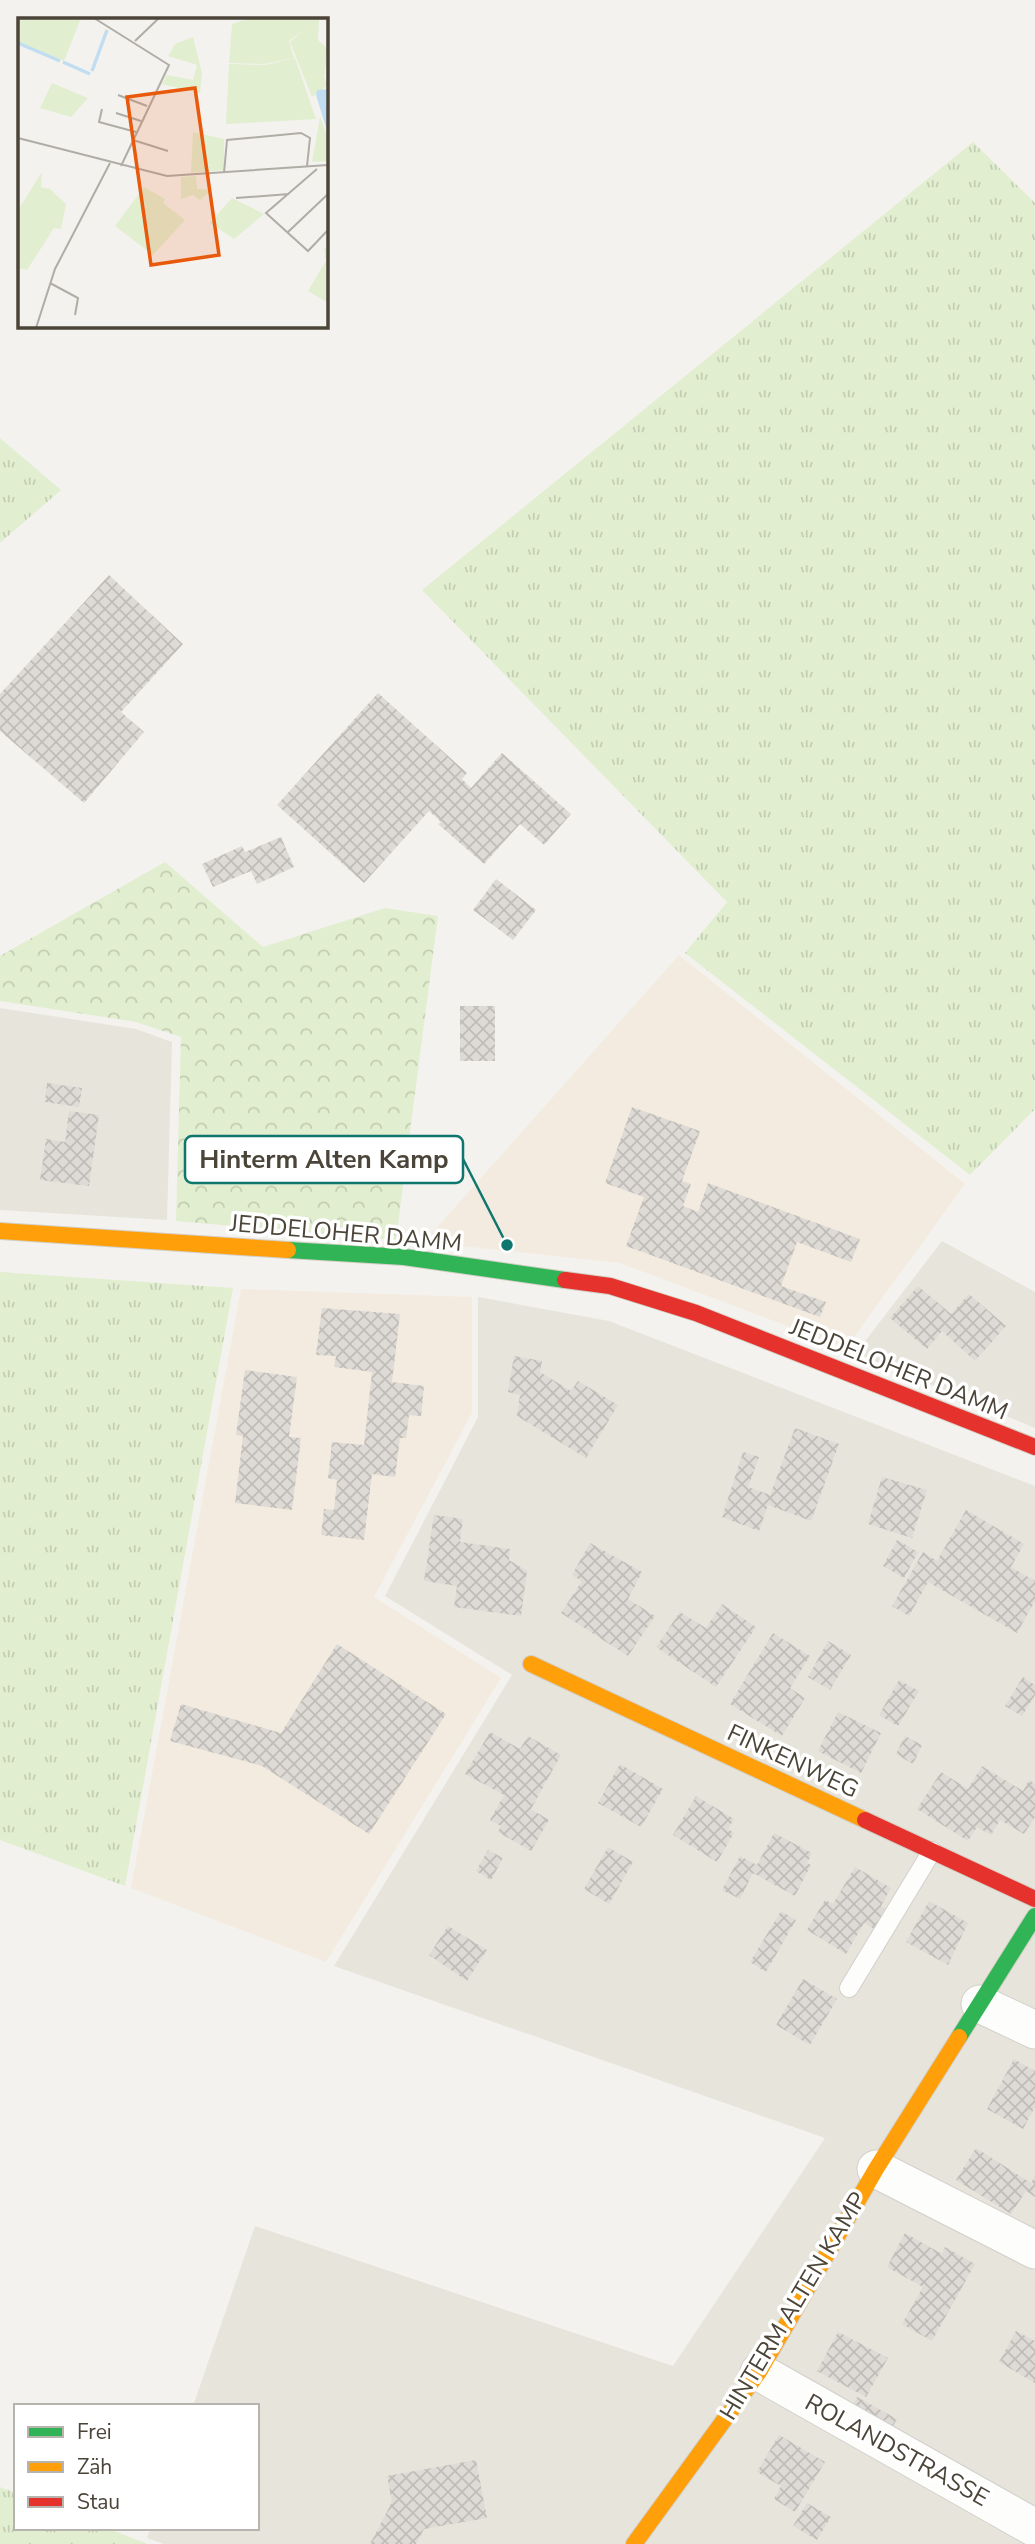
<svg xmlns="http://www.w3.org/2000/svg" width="1035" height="2544" font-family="'Nunito Sans',sans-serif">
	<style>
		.residential { fill: #e7e4dc }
		.commercial { fill: #f3ebdf }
		.grass { fill: url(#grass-tufts) }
		.forest { fill: url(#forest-crowns) }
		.building { fill: url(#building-cross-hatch) }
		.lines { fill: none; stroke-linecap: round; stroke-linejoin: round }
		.lane-casing { stroke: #d2d0cb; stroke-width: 20 }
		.street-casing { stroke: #d2d0cb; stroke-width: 39 }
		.fast-casing { stroke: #d3cfc5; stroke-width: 18 }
		.slow-casing { stroke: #d3cfc5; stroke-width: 18 }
		.jam-casing { stroke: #d3cfc5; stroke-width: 18 }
		.lane { stroke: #fdfdfc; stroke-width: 18 }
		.street { stroke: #fdfdfc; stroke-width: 37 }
		.fast { stroke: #30b455; stroke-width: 16 }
		.slow { stroke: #ff9f0a; stroke-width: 16 }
		.jam { stroke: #e5322d; stroke-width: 16 }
		.labels { text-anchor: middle; stroke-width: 7; stroke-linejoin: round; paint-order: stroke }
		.street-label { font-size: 24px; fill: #4b4439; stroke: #fff }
		.inset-river { fill: none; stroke: #c0ddf1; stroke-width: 3.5 }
		.inset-road { fill: none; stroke: #b0aca6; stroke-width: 2 }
		.view { fill: #e8590c; fill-opacity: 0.15; stroke: #e8590c; stroke-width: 3.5 }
		.inset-edge { fill: none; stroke: #4b4439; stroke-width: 3.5 }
		.leader { fill: none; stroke: #0f766e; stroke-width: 2.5 }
		.callout-dot { fill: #0f766e; stroke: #fff; stroke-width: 2.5 }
		.callout { fill: #fff; stroke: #0f766e; stroke-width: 2.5 }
		.callout-label { font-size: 26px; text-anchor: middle; font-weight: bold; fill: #4b4439 }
	</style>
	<defs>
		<pattern id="grass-tufts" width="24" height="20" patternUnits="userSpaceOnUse" patternTransform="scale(1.75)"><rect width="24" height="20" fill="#e1eecf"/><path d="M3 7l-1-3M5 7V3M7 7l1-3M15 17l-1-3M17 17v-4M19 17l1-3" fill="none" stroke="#c3cdb2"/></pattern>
		<pattern id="forest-crowns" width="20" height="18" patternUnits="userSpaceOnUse" patternTransform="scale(1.75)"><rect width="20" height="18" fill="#e1eecf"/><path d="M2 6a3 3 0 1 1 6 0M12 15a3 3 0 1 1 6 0" fill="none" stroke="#c3cdb2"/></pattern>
		<pattern id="building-cross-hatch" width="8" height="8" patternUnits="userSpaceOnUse" patternTransform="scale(1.75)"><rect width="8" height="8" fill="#dedbd6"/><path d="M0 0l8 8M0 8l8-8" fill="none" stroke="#c0bdb8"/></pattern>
	</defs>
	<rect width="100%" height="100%" fill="#f4f2ee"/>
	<path class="residential" d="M0 1008 136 1029 172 1042 167 1220 0 1210Z
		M942 1241 1035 1292V1428L856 1353Z
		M478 1297 609 1321 1035 1486V2544H164L147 2538 151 2528H257V2406H193L255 2226 673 2366 825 2138 334 1966 512 1675 385 1596 478 1417Z"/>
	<path class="commercial" d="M679 955 965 1184 846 1348 620 1263 424 1242Z
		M241 1289 472 1297V1413L374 1597 501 1678 326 1962 131 1888Z"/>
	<path class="grass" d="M973 142 1035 203V1109L970 1175 685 953 727 902 422 590Z
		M0 438 61 490 0 543Z
		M0 1272 233 1288 125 1886 0 1840Z
		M0 2487 16 2493V2528H107L148 2544H0Z"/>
	<path class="forest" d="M165 862 263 947 385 908 438 916 396 1240 176 1221 181 1037 136 1022 0 1001V956Z"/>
	<path class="building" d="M109 575 183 644 121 712 144 732 84 803 0 731V694Z
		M378 693 467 773 462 779 471 788 502 753 571 814 544 845 520 824 484 864 438 824 441 822 429 811 364 883 277 805Z
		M281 837 294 867 257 884 251 871 213 887 202 864 242 846 245 852Z
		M496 879 536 910 513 940 473 910Z
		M460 1006H495V1061H460Z
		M47 1083 82 1088 79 1107 45 1102Z
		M632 1107 700 1131 682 1181 691 1184 683 1206 698 1212 708 1183 860 1239 851 1262 797 1242 781 1286 826 1302 820 1317 626 1246 644 1197 605 1183Z
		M69 1111 99 1115 89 1186 40 1180 46 1139 65 1142Z
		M918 1286 951 1314 969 1294 1006 1326 975 1361 942 1331 927 1349 890 1318Z
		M322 1308 400 1314 392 1382 424 1386 421 1416 409 1415 406 1438H400L395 1477 372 1474 364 1540 321 1535 324 1509 334 1510 337 1480 328 1478 332 1442 364 1445 372 1372 334 1367 336 1356 316 1355Z
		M514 1356 542 1361 540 1372 571 1391 578 1381 618 1405 586 1458 517 1416 520 1395 508 1392Z
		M245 1370 297 1377 289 1437 301 1438 292 1510 235 1503 243 1436 236 1435Z
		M795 1428 839 1444 811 1521 768 1505 759 1531 722 1517 743 1452 759 1457 748 1487 770 1495Z
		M882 1477 927 1490 912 1538 868 1524Z
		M966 1510 1024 1544 1011 1567 1035 1581V1601L1017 1633 928 1582 909 1616 892 1606 923 1552 937 1561Z
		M434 1515 463 1519 460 1542 510 1549 509 1560 527 1571 521 1616 454 1607 457 1586 424 1581Z
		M897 1540 918 1552 904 1578 883 1566Z
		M590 1543 642 1572 628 1599 655 1616 628 1656 561 1613 582 1581 572 1575Z
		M722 1604 756 1627 716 1687 656 1647 680 1612 706 1628Z
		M773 1633 810 1656 790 1688 805 1698 782 1736 730 1704Z
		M828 1641 851 1655 830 1690 808 1677Z
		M337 1644 446 1714 369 1834 262 1766 170 1741 181 1704 281 1733Z
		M1023 1677 1035 1685V1695L1022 1716 1005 1706Z
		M899 1680 919 1691 898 1726 879 1715Z
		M838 1712 881 1733 861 1773 818 1751Z
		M490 1732 520 1749 528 1736 561 1755 531 1809 549 1820 531 1851 498 1832 501 1826 490 1820 504 1795 465 1774Z
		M905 1736 922 1745 913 1764 896 1754Z
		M620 1764 663 1789 641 1827 598 1803Z
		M982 1766 1023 1791 1029 1780 1035 1784V1817L1024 1834 1000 1820 991 1835 977 1827 968 1841 917 1809 941 1772 968 1789Z
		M696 1796 734 1819 728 1829 734 1833 717 1862 673 1835Z
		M774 1833 812 1853 807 1863 811 1865 795 1896 753 1873 740 1899 722 1890 740 1856 757 1865Z
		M608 1847 633 1862 609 1904 584 1889Z
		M488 1850 503 1858 491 1880 476 1871Z
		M855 1867 891 1888 881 1906 888 1910 876 1930 864 1923 846 1954 807 1930 825 1900 833 1904Z
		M929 1901 968 1923 948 1965 906 1942Z
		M781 1911 796 1920 766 1972 750 1962Z
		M448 1926 487 1950 467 1981 429 1955Z
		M803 1979 837 1999 810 2045 776 2025Z
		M1014 2059 1035 2071V2107L1023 2129 987 2109Z
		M976 2148 1031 2183 1035 2176V2197L1026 2191 1011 2214 956 2180Z
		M905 2233 942 2254 945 2247 975 2264 932 2341 902 2324 923 2287 887 2267Z
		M1016 2331 1035 2341V2383L999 2362Z
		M838 2332 888 2358 866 2397 817 2371Z
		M857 2397 897 2419 887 2436 848 2414Z
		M779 2435 825 2462 795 2512 774 2499 781 2486 757 2472Z
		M476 2460 487 2518 424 2529 416 2544H370L392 2502 387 2476Z
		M807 2503 831 2517 817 2540 793 2526Z"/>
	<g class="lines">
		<defs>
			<path id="lane" d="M849 1988 932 1851"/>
			<path id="street" d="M980 2004 1035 2030
				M876 2169 1035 2250
				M759 2372 1035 2528"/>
			<path id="fast" d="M288 1250 404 1257 565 1280
				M959 2037 1035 1916"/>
			<path id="slow" d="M0 1231 288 1250
				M531 1664 865 1820
				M634 2544 759 2372 876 2169 959 2037"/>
			<path id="jam" d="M565 1280 610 1286 696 1313 1035 1447
				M865 1820 1035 1899"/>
		</defs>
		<use href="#lane" class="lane-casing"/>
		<use href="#street" class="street-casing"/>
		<use href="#fast" class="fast-casing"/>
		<use href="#slow" class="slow-casing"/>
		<use href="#jam" class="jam-casing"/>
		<use href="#lane" class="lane"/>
		<use href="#street" class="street"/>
		<use href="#fast" class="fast"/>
		<use href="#slow" class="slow"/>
		<use href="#jam" class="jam"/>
	</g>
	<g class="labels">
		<g class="street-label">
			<text transform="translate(346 1233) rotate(5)" y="8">JEDDELOHER DAMM</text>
			<text transform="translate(899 1369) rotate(22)" y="8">JEDDELOHER DAMM</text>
			<text transform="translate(793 1761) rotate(25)" y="8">FINKENWEG</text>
			<text transform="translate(793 2306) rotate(-59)" y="8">HINTERM ALTEN KAMP</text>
			<text transform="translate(897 2450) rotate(29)" y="8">ROLANDSTRASSE</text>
		</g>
	</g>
	<g transform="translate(18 18)">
		<rect width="310" height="310" fill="#f4f2ee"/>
		<path d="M0 0H63L46 43 0 24ZM232 0H301L300 22 310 31 306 59 310 67 294 79 272 24 285 12 271 23 276 40 246 46 211 45 214 6ZM175 19 184 55 182 75 144 66 149 57 175 62 179 47 150 38 157 26ZM34 65 70 80 53 99 22 90ZM175 114 206 121V152L173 155ZM24 154 23 169 32 171 48 186 43 211 36 210 9 252 0 250V192ZM126 169 147 181 145 185 167 202 135 237 97 208ZM214 180 246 196 216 221 192 205Z" fill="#e1eecf"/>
		<path d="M277 40 298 101 208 106 211 46 247 47ZM302 99 310 119V143L294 144ZM178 158 179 171 194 172 182 182 175 177 163 181V159Z" fill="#e1eecf"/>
		<path d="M310 228V285L290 273 308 243 306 231Z" fill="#e1eecf"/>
		<path d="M310 71V116L298 77 299 72Z" fill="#c0ddf1"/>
		<path class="inset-river" d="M0 25 42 43M45 44 72 56M74 53 89 12"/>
		<path class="inset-road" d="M76 0 151 47 103 148M117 23 141 0M100 77 129 88M84 91 81 104 118 114M98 95 123 103M0 120 149 158 310 147M115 122 150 133M299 151 248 195 290 233 310 212M206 155 209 122 283 115 292 120 289 148M218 180 271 176M270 214 310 176M32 265 60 280 57 297M18 310 37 251 92 145"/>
		<path class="view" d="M177 70 201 237 133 247 109 79Z"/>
		<rect width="310" height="310" class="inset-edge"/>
	</g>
	<path class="leader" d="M507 1245L463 1159"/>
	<circle class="callout-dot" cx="507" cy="1245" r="7"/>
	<rect class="callout" x="185" y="1136" width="278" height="47" rx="7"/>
	<g class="callout-label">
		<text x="324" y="1168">Hinterm Alten Kamp</text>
	</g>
	<rect x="14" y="2404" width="245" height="126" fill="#ffffff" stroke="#b7b4b0" stroke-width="2"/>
	<rect x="28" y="2427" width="35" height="10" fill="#30b455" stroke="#b7b4b0" stroke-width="2"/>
	<text x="77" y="2439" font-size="21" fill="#4b4439">Frei</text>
	<rect x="28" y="2462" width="35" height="10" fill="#ff9f0a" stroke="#b7b4b0" stroke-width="2"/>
	<text x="77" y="2474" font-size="21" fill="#4b4439">Zäh</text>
	<rect x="28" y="2497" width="35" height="10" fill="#e5322d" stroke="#b7b4b0" stroke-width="2"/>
	<text x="77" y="2509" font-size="21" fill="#4b4439">Stau</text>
</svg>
